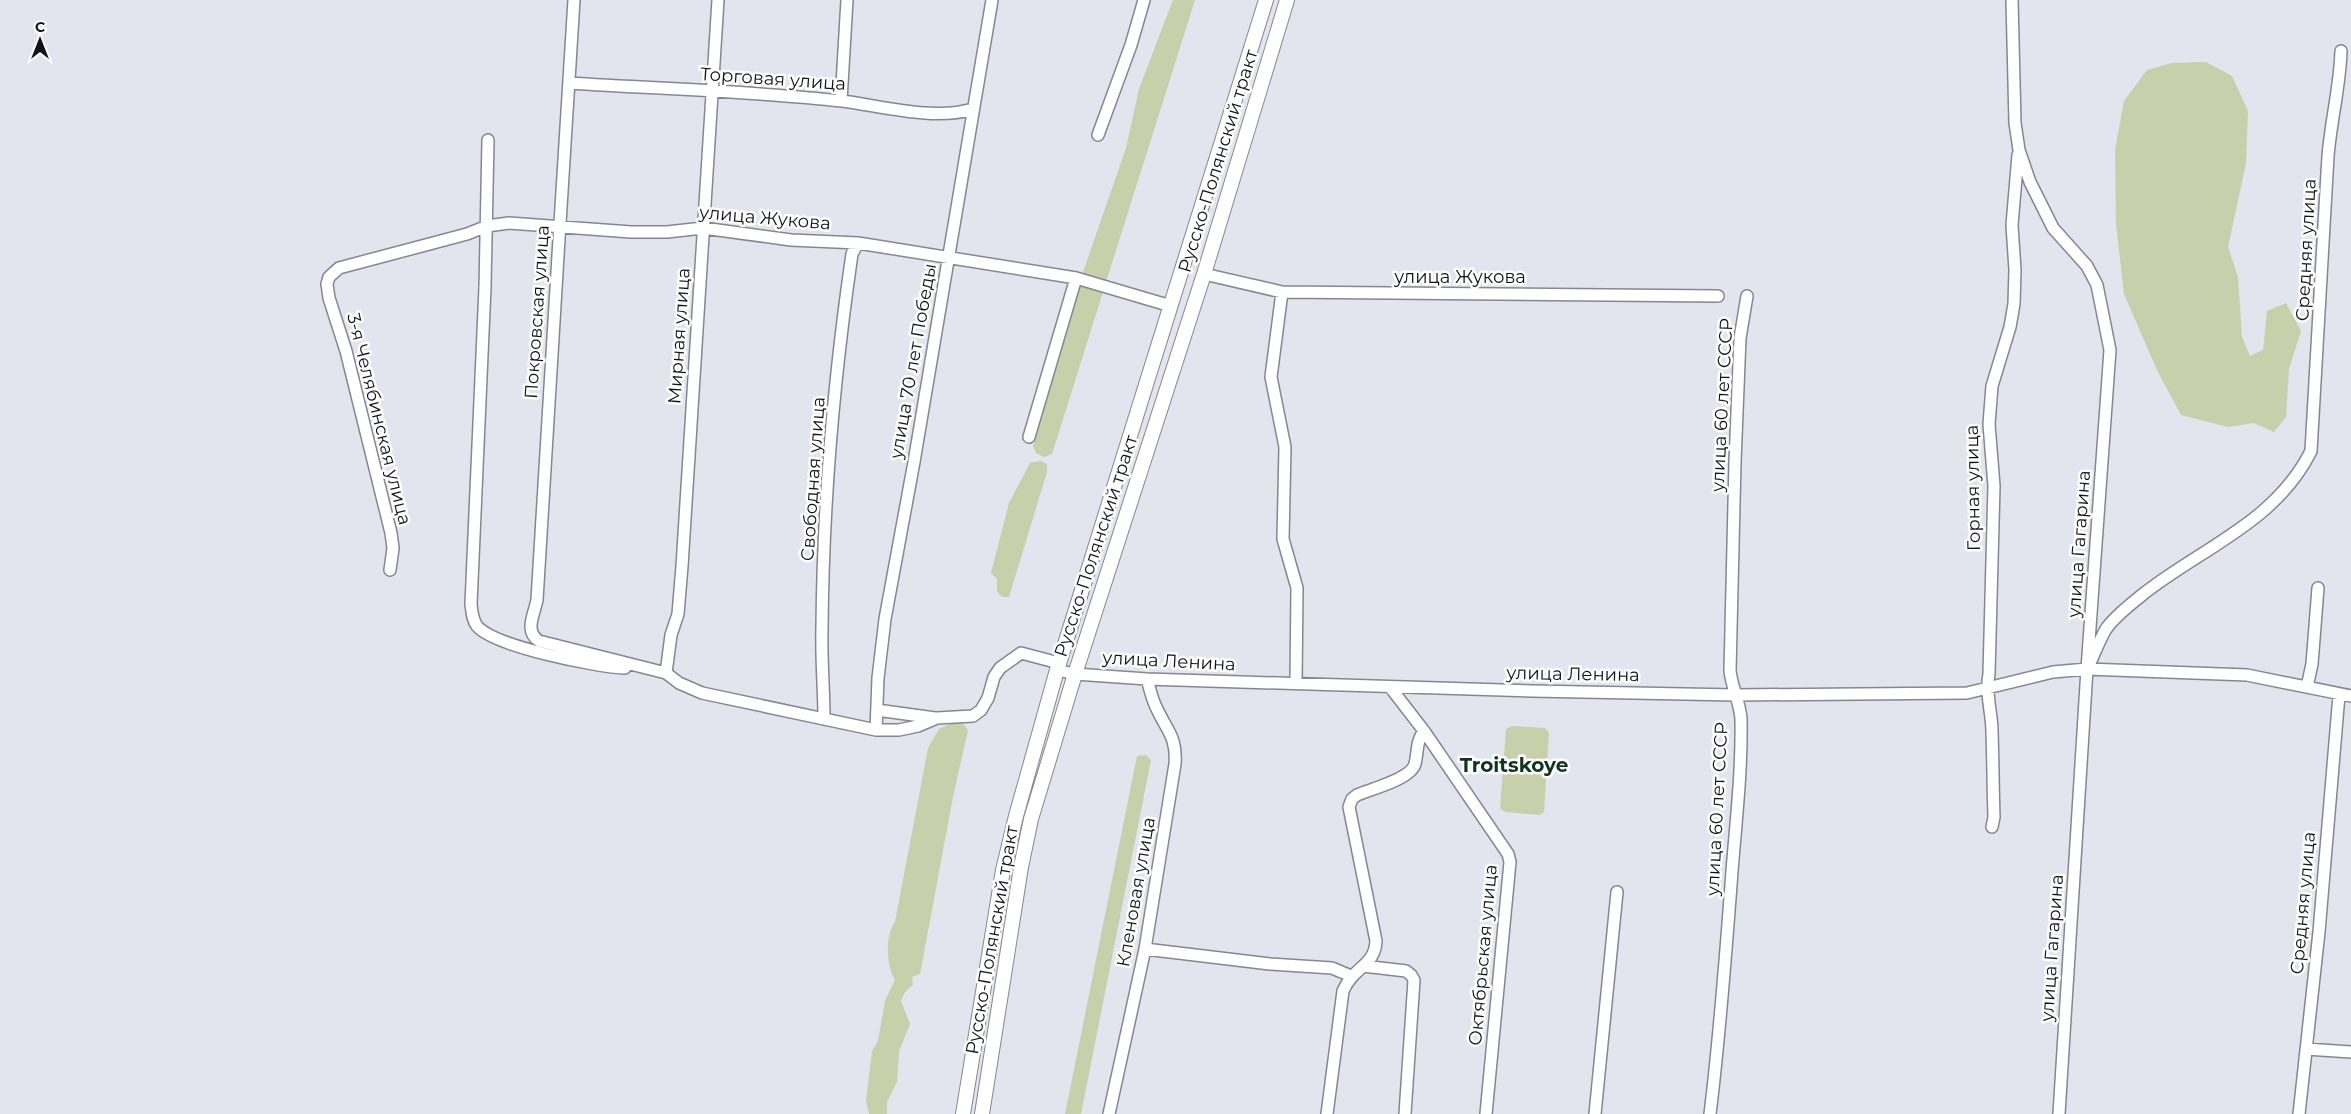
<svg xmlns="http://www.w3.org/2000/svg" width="2351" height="1114" font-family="Montserrat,sans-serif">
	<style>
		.green { fill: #c8cfab }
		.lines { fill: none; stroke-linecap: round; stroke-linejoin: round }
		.minor-casing { stroke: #858790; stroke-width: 14 }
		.major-casing { stroke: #858790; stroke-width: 16 }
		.minor { stroke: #fff; stroke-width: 11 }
		.major { stroke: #fff; stroke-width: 14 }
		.labels { text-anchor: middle; stroke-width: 5; stroke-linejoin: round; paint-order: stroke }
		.street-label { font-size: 18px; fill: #111215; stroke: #fff }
		.quarter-label { font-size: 20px; font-weight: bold; fill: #10351e; stroke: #fff }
	</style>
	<rect width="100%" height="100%" fill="#e2e4ee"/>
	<path class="green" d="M1173 0H1195L1106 282 1082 275 1126 148 1139 89Z
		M2206 62 2232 76 2248 111 2246 163 2228 247 2238 277 2242 337 2250 356 2263 350 2267 311 2286 303 2301 331 2289 369 2286 417 2274 432 2254 423 2228 427 2181 415 2157 370 2124 294 2116 224 2115 150 2124 101 2147 70 2172 63Z
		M1079 285 1103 292 1052 454 1044 457 1036 453 1033 446 1059 344Z
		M1040 461 1047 464V472L1009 597H1002L997 591V579L991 573 1009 503 1030 463Z
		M953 723 963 724 968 730 953 797 920 974 912 977 913 985 905 992 901 1001 910 1024 899 1051 897 1082 887 1102V1114H869L866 1101 872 1051 878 1041 885 1001 895 980C886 966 885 935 895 922L928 748 939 729Z
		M1512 726 1545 728 1549 733 1544 812 1540 815 1505 812 1500 808 1506 729Z
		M1146 755 1151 760 1081 1114H1065L1137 756Z"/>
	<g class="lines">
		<defs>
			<path id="minor" d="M574 0C562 200 548 400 537 600 534 615 524 631 539 641L666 673 679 683 702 693 876 730H899L918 726 937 718 973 716 981 710 988 698 994 677 1000 668 1021 653 1059 663
				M2012 0 2015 123 2019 150 2030 182 2053 228 2087 266 2097 285 2110 350 2087 669 2059 1114
				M569 83C660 89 751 91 842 101 882 106 934 121 973 109
				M841 101 847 0
				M1098 135 1131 45 1144 0
				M488 140 485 287 471 604C472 612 472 619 477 626 495 647 597 667 625 668
				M1204 274 1282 292 1718 296
				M1282 292 1271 377 1285 447 1283 539 1297 588 1296 683
				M1029 437 1076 278
				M390 570 393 548 391 533 346 351 329 298 327 284 329 277 339 268 467 234 487 226 509 223 631 232H667L703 228 791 240 858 243 1076 278 1171 306
				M2090 663C2095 652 2100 639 2106 629 2115 616 2130 605 2142 595 2201 548 2275 523 2311 451L2328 156C2331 120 2340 86 2341 51
				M1057 670 1075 674 1147 679 1532 691 1735 695 1967 693 2053 672 2087 669 2247 675 2351 696
				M666 673 671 635 678 614 682 566 718 0
				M1390 687 1424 731 1508 854 1510 862 1486 1114
				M2307 687 2312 664 2318 588
				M877 710 935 718
				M824 719C824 689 821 658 822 628 823 503 834 377 852 254L858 243
				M876 730 878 678 885 619 914 462 992 0
				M1992 827 1994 817C1993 788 1993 760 1992 732 1992 712 1985 694 1989 674L1994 486 1989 424 1992 386 2010 327 2014 304 2015 270 2012 225 2018 155
				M1145 949 1270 964 1332 968 1351 976
				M1363 966 1406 971 1411 975 1414 980 1405 1114
				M2306 1049 2351 1052
				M1109 1114 1145 949 1175 764C1177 737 1167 731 1157 709 1152 700 1150 689 1147 679
				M1327 1114 1343 991C1353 967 1375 966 1376 941L1349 807 1352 799 1357 795C1371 789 1411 779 1415 764 1418 752 1416 741 1424 731
				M1595 1114 1617 892
				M1710 1114C1720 1033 1726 953 1732 871 1736 821 1742 770 1741 719 1740 703 1732 688 1730 671L1735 462 1740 338 1747 296
				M2299 1114 2319 932 2339 695"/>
			<path id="major" d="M963 1114 1003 870 1016 816 1057 670 1266 0
				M982 1114 1021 867 1031 819 1075 674 1204 274 1287 0"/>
		</defs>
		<use href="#minor" class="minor-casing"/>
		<use href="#major" class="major-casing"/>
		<use href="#minor" class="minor"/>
		<use href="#major" class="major"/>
	</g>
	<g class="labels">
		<g class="street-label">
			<text transform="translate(773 79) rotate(4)" y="6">Торговая улица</text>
			<text transform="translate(1218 161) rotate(-73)" y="6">Русско-Полянский тракт</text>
			<text transform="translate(765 218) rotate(5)" y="6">улица Жукова</text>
			<text transform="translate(2306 250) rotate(-87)" y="6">Средняя улица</text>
			<text x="1460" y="283">улица Жукова</text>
			<text transform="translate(537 312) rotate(-86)" y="6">Покровская улица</text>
			<text transform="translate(679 336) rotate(-86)" y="6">Мирная улица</text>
			<text transform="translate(913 361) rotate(-80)" y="6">улица 70 лет Победы</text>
			<text transform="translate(1722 405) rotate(-87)" y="6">улица 60 лет СССР</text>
			<text transform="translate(379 419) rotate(76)" y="6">3-я Челябинская улица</text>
			<text transform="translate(813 479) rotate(-86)" y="6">Свободная улица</text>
			<text transform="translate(1973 488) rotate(-91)" y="6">Горная улица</text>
			<text transform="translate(2079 544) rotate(-86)" y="6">улица Гагарина</text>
			<text transform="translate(1096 546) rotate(-72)" y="6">Русско-Полянский тракт</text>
			<text transform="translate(1169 661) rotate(3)" y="6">улица Ленина</text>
			<text transform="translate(1573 674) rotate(1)" y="6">улица Ленина</text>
			<text transform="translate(1717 809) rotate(-87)" y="6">улица 60 лет СССР</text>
			<text transform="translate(1136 892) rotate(-80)" y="6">Кленовая улица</text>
			<text transform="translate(2303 903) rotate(-85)" y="6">Средняя улица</text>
			<text transform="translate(992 940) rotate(-80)" y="6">Русско-Полянский тракт</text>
			<text transform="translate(2052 948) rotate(-86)" y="6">улица Гагарина</text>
			<text transform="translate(1483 955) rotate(-85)" y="6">Октябрьская улица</text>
		</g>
		<g class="quarter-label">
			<text x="1514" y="772">Troitskoye</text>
		</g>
	</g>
	<g transform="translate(40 40)" stroke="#ffffff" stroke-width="4" paint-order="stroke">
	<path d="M0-4L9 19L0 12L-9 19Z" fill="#111215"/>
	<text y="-8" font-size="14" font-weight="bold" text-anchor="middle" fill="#111215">С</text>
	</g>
</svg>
